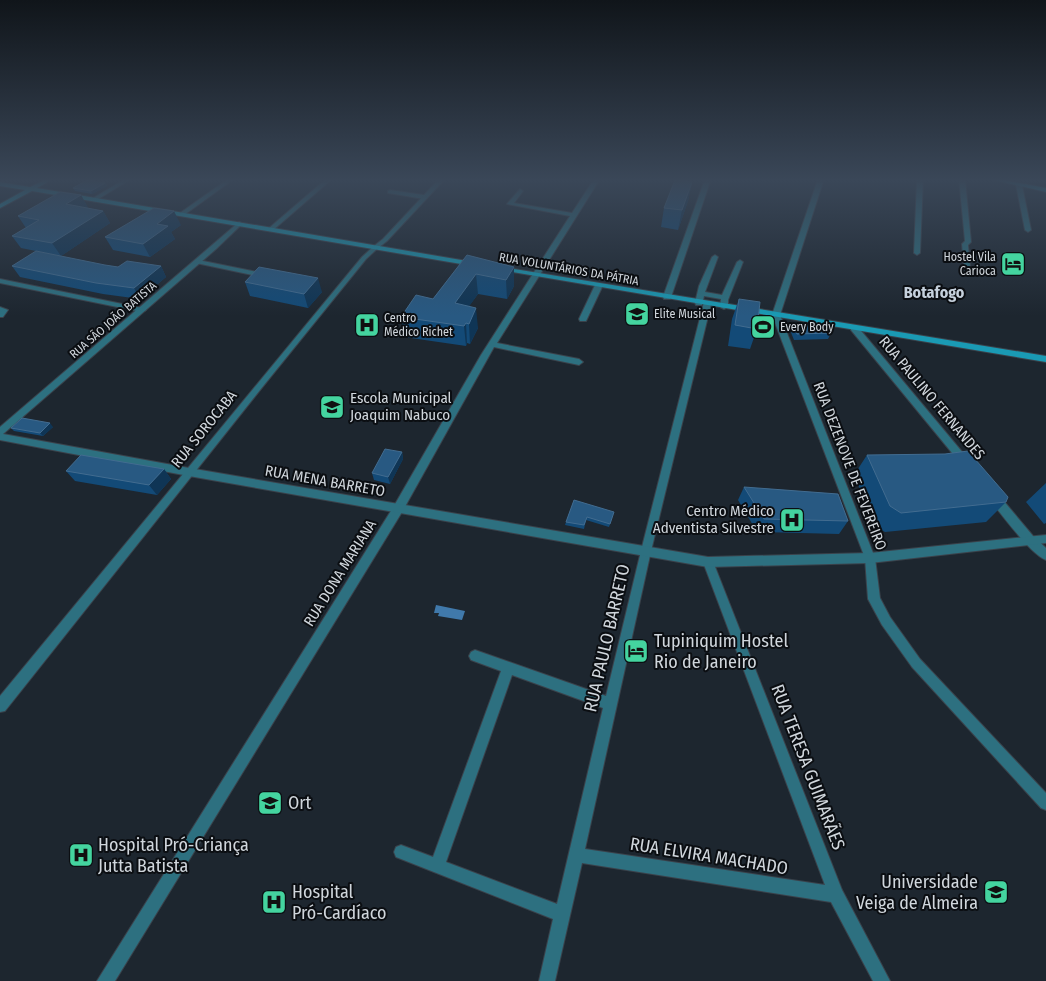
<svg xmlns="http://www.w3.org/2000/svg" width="1046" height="981" font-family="'Fira Sans Condensed',sans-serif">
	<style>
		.water { fill: #4079ab }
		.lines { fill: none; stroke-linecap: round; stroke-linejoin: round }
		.minor-casing { stroke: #3a424b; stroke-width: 2 }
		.tertiary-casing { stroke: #3a424b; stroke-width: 2 }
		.secondary-casing { stroke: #3a424b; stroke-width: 2 }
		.minor { fill: #2d7080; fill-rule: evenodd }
		.tertiary { fill: #2d7080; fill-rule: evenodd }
		.secondary { fill: #1a9ab4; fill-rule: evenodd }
		.wall { fill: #134a77 }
		.shaded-wall { fill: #0f3555 }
		.building { fill: #285982; stroke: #426c90 }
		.labels { text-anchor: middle; stroke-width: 4; stroke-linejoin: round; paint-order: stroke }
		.far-poi-label { font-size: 12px; fill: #d0d6dc; stroke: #0b0e12; text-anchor: start }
		.far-street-label { font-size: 12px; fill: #d0d6dc; stroke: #0b0e12 }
		.poi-label { font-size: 15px; fill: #d0d6dc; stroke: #0b0e12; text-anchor: start }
		.street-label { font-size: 15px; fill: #d0d6dc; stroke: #0b0e12 }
		.far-district-label { font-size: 16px; font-weight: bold; fill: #c6d1dd; stroke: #0b0e12 }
		.near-street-label { font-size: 18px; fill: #d0d6dc; stroke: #0b0e12 }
		.near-poi-label { font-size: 18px; fill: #d0d6dc; stroke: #0b0e12; text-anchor: start }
	</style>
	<rect width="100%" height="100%" fill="#1d262f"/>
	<path class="water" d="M436 605 465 611 462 620 438 616 439 613H434Z"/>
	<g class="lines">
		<defs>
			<path id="minor" d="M125 179H131L95 201 90 200Z
				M228 179H234L184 215H180V213Z
				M326 179H332L272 231H268V229Z
				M594 179H600L497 343 579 359 583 362 579 365 494 347 402 512 115 981H97L394 506 481 355 570 216 507 204 520 189 523 191 514 203 572 213Z
				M705 179H711L671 297 670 299H664L663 297Z
				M818 179H824L780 315 875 558 880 598 890 617 920 659 1046 793V810L1041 808 912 667 882 625 868 599 865 558 772 315Z
				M917 179H923L920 253 917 255 914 253Z
				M959 179H965L971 242 968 245 970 266 967 268 964 266 962 244 965 241Z
				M1019 183 1022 185 1031 230 1028 232 1025 230 1016 185Z
				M390 190 424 195 427 197 424 199 388 193V191Z
				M374 246 379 247 366 259 264 385 5 711 0 712V696L362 257Z
				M715 255 718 257 705 292 722 295 737 262 740 260 743 262 728 300V307L724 309 720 307 721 299 704 296 702 305H696L695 303 699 286 712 257Z
				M198 260 262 273 266 275 262 277 196 263V261Z
				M0 279 142 308 146 310 142 312 0 283Z
				M596 283 603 285 587 319 586 321H580L579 319Z
				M704 302H710L711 304 651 551 585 849 825 885 703 562 704 559 708 557 712 559 842 890 890 981H873L831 902 582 863 555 981H539L553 919 396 857 394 852 396 847 401 845 433 857 501 671 471 660 469 656 471 652 475 650 606 696 641 551ZM512 675 603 708 557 904 446 862Z
				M0 307 8 310 3 317H0Z
				M851 326H857L968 459 970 462 968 465H962L851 330Z
				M993 492 997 493 1033 536 1046 548V560C1030 554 1001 513 989 499L988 496 989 493Z"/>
			<path id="tertiary" d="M439 179H445L387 241 378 248H374V246L383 239Z
				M239 222 241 223V225L216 249 3 434 189 468 708 557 870 553 1046 535V543L870 563 708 567 189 476 0 440V427Z"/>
			<path id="secondary" d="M47 179H53L37 188 473 262 476 264 473 266 32 191 0 208V204L25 190 0 186V182L30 187Z
				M990 179H999L1046 188V192Z
				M502 267 1046 356V362L500 270V268Z"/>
		</defs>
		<use href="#minor" class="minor-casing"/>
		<use href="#tertiary" class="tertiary-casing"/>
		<use href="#secondary" class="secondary-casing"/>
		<use href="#minor" class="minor"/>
		<use href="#tertiary" class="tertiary"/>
		<use href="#secondary" class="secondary"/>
	</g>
	<path class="wall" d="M692 182 688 201 678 230 661 227 664 208Z
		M105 183 107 186 92 194 75 191 73 188Z
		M81 195 88 208H87L103 211 110 223 61 256 21 248 12 236 26 228 18 216Z
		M181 225 171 232 175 239 150 257 113 250 105 237Z
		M467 255 514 267V286L507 299 478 294 469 306 478 328 470 344 467 343 466 346 404 337 401 317 433 299Z
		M105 265 118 267 161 266 166 277 140 299 103 294 20 277 12 266Z
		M245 282 322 292 308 308 250 296Z
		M739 299 757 329 750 349 728 346 732 319Z
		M792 324 831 333 828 339 794 340 790 330Z
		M53 427 43 436 14 431 11 428Z
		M402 452 403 459 390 484 374 480 372 473Z
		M867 455 1006 502 986 522 885 532 875 526 854 475Z
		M164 469 171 479 157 495 75 481 66 471Z
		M1046 483V523L1044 524 1026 502Z
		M744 487 848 521 839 534 757 532 738 500Z
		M574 500 613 515 609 527 586 520 584 529 565 525 566 522Z"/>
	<path class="shaded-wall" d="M692 182 688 201 678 230 682 210Z
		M105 183 107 186 92 194 91 191Z
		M81 195 88 208 73 217 66 204Z
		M103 211 110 223 61 256 52 243Z
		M174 211 181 225 171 232 175 239 150 257 143 244 157 224Z
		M161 266 166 277 140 299 134 288Z
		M514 267V286L507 299 506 280Z
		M476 274 478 294 457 323 455 303Z
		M318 278 322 292 308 308 304 294Z
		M476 308 478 328 470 344 469 324Z
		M466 323 467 343 466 346 464 326Z
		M50 423 53 427 43 436 40 433Z
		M402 452 403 459 390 484 388 477Z
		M164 469 171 479 157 495 149 485Z"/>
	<path class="building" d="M87 180 105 183 91 191 73 188Z
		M675 180 692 182 682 210 664 208Z
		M60 192 81 195 66 204 103 211 52 243 12 236 39 220 18 216Z
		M154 208 174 211 157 224 168 226 143 244 105 237Z
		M36 251 105 265 118 267 127 261 161 266 134 288 96 283 12 266Z
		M467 255 514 267 506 280 476 274 455 303 476 308 469 324 466 323 464 326 401 317 416 295 433 299Z
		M259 267 318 278 304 294 245 282Z
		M739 299 760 302 757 329 735 325Z
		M800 323 831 328V333L797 334 792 324Z
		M22 418 50 423 40 433 11 428Z
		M385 449 402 452 388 477 372 473Z
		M968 451 1008 497 1006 502 901 513 890 506 867 455 945 454Z
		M81 455 164 469 149 485 66 471Z
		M744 487 838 494 848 521 764 519Z
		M574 500 614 512 610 524 587 517 584 525 566 522Z"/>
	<linearGradient id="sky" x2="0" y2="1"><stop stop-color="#10151a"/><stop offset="0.57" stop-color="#3a4758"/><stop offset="1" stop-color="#3a4758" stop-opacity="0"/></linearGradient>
	<rect width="1046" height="316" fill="url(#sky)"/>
	<defs>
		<symbol id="hotel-square" viewBox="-11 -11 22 22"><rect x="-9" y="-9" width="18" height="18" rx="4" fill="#44d49f" stroke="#0b0e12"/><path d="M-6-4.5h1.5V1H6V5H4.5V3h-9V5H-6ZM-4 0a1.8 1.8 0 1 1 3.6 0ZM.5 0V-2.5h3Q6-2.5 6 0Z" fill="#111"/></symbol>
		<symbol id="school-square" viewBox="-11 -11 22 22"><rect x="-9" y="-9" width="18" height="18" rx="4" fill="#44d49f" stroke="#0b0e12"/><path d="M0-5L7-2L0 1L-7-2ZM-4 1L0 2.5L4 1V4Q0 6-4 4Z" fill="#111"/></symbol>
		<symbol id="hospital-square" viewBox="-11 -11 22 22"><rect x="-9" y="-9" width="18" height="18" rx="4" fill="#44d49f" stroke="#0b0e12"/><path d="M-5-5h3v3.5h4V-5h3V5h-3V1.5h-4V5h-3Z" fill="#111"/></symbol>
		<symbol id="stadium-square" viewBox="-11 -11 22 22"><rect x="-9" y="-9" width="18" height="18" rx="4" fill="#44d49f" stroke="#0b0e12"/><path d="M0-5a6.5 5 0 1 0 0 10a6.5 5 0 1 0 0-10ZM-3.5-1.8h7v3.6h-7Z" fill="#111"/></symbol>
		<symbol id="university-square" viewBox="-11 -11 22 22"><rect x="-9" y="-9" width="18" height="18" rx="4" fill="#44d49f" stroke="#0b0e12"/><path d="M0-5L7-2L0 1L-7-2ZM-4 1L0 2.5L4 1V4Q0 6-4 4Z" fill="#111"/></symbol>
	</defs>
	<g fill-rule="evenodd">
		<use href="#hotel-square" x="999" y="250" width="28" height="28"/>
		<use href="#school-square" x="623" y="300" width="28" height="28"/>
		<use href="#hospital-square" x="353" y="311" width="28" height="28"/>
		<use href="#stadium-square" x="749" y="313" width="28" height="28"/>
		<use href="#school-square" x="318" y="393" width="28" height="28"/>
		<use href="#hospital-square" x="778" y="506" width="28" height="28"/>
		<use href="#hotel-square" x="622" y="637" width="28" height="28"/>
		<use href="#school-square" x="256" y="789" width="28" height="28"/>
		<use href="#hospital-square" x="67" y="841" width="28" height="28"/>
		<use href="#university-square" x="982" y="878" width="28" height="28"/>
		<use href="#hospital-square" x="260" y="888" width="28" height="28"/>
	</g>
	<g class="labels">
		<g class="far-poi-label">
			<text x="996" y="261" text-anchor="end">Hostel Vila<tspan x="996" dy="14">Carioca</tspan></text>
			<text x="654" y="318">Elite Musical</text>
			<text x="384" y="322">Centro<tspan x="384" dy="14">Médico Richet</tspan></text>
			<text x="780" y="331">Every Body</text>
		</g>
		<g class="far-street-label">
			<text transform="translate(569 269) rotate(10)" y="4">RUA VOLUNTÁRIOS DA PÁTRIA</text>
			<text transform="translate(113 320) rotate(-41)" y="4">RUA SÃO JOÃO BATISTA</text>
		</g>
		<g class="poi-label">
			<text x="350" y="403">Escola Municipal<tspan x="350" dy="17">Joaquim Nabuco</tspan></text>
			<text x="774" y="516" text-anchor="end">Centro Médico<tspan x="774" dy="17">Adventista Silvestre</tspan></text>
		</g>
		<g class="street-label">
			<text transform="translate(932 398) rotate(50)" y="5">RUA PAULINO FERNANDES</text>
			<text transform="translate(204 429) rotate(-51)" y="5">RUA SOROCABA</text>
			<text transform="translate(850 466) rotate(69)" y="5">RUA DEZENOVE DE FEVEREIRO</text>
			<text transform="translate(325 481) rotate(10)" y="5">RUA MENA BARRETO</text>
			<text transform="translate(340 573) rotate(-58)" y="5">RUA DONA MARIANA</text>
		</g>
		<g class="far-district-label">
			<text x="934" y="298">Botafogo</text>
		</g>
		<g class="near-street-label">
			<text transform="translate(607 638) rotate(-77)" y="6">RUA PAULO BARRETO</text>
			<text transform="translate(808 767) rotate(69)" y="6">RUA TERESA GUIMARÃES</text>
			<text transform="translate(709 856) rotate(9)" y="6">RUA ELVIRA MACHADO</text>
		</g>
		<g class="near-poi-label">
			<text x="654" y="647">Tupiniquim Hostel<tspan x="654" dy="21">Rio de Janeiro</tspan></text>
			<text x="288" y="809">Ort</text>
			<text x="98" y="851">Hospital Pró-Criança<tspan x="98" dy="21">Jutta Batista</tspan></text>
			<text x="978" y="888" text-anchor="end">Universidade<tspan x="978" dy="21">Veiga de Almeira</tspan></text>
			<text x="292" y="898">Hospital<tspan x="292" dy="21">Pró-Cardíaco</tspan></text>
		</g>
	</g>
</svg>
